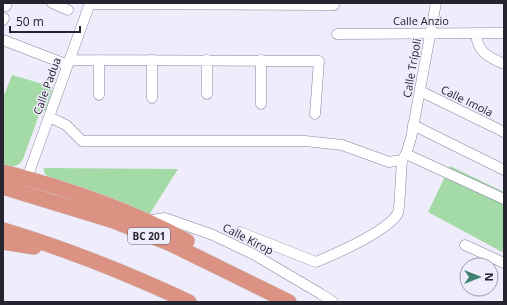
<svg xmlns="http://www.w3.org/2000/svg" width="507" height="305" font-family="'Open Sans',sans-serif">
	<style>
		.green { fill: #a4daa6 }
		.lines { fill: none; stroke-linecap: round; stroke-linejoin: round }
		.minor-casing { stroke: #8781a0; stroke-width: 11 }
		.highway-casing { stroke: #cfcfd1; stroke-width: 16 }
		.minor { stroke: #fff; stroke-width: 10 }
		.highway { stroke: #db9282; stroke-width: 15 }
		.labels { text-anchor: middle; stroke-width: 3; stroke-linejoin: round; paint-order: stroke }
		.shield { fill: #efecfb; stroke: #62606d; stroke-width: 1 }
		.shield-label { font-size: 10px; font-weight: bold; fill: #262430 }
		.street-label { font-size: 11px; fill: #262430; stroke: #efecfb }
	</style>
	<rect width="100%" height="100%" fill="#efecfb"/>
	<path class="green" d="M12 75 53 87 46 110 39 115 23 159C18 168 12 167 3 166V98Z
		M450 166 504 192V253L428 212Z
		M44 168 178 169 149 215 47 176 44 172Z"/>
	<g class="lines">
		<defs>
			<path id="minor" d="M52 3 68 10
				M90 4 334 5
				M6 6 7 3
				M3 20 4 18
				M476 33C477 52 488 57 504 64
				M337 34 504 33
				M3 40 68 65
				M70 60 319 61 315 114
				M420 91 504 132
				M207 94V60
				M99 95V60
				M152 98V60
				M261 104V60
				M49 117 66 125 82 141H305L342 145 389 162 402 160 406 154 411 138 436 3
				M413 125 504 170
				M406 154 504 199
				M27 178 90 3
				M145 221 165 218 213 235 253 254 321 294 333 302
				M240 232 316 262C335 254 388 231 398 213 400 208 401 169 402 160
				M465 245 504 263"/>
			<path id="highway" d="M3 172C66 188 130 210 187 241
				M3 187 114 221 171 244 289 302
				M3 230C67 249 129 274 189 302
				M3 242 34 247"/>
		</defs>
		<use href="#minor" class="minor-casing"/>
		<use href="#highway" class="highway-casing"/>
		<use href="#minor" class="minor"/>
		<use href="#highway" class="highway"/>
	</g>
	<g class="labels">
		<rect class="shield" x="128" y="228" width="42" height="16" rx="3"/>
		<g class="shield-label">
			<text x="149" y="240">BC 201</text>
		</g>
		<g class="street-label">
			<text x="421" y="25">Calle Anzio</text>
			<text transform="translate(412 68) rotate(-80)" y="4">Calle Trípoli</text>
			<text transform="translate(47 86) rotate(-70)" y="4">Calle Padua</text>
			<text transform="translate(467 101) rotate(26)" y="4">Calle Imola</text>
			<text transform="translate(248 239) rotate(27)" y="4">Calle Kirop</text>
		</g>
	</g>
	<rect width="507" height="305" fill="none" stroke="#262430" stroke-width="8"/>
	<g transform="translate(479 277) rotate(90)"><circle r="19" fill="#efecfb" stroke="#9f9caa"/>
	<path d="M0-3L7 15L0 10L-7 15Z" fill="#418273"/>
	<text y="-6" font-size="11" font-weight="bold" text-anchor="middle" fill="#262430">N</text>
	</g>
	<path d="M10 26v6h70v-6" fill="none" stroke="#262430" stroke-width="2"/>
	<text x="16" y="26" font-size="12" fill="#262430" stroke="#efecfb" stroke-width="3" paint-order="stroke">50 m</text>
</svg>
